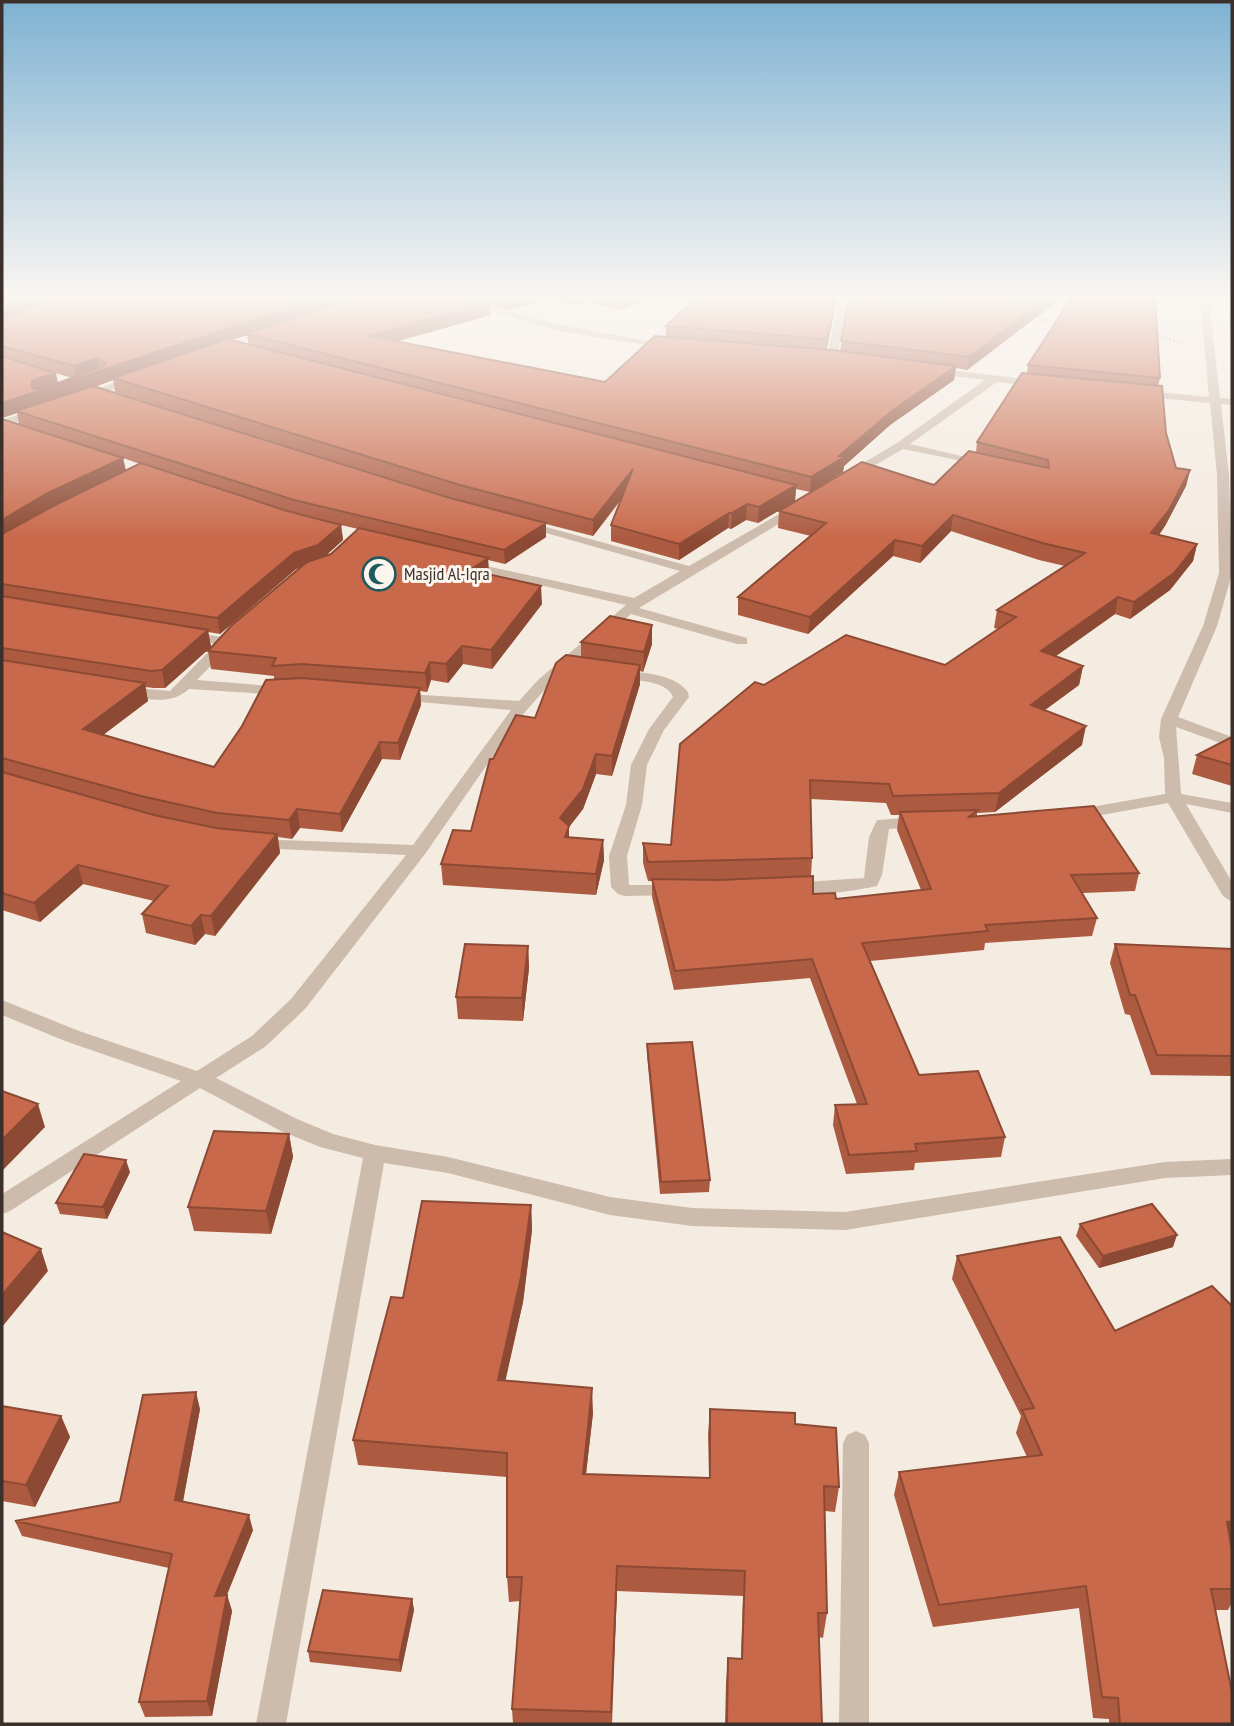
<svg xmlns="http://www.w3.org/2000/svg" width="1234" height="1726" font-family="'PT Sans Narrow',sans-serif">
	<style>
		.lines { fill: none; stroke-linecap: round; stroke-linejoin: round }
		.path { stroke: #b9a596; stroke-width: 2.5; stroke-dasharray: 2 2; stroke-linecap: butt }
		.minor { fill: #cdbbac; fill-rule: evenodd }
		.wall { fill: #ac5a40; fill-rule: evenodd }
		.shaded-wall { fill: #8c4a34 }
		.building { fill: #c8694b; stroke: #8c4a34; stroke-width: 2 }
		.labels { text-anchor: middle; stroke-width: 6; stroke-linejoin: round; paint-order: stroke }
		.far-poi-label { font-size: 18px; fill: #3b302b; stroke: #fbf5ee; text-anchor: start }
	</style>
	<rect width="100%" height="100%" fill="#f4ebe1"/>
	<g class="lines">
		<path class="path" d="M1042 320 1059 322
			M1154 334 1182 343"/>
		<path class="minor" d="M448 299H462L560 325 677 346 672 349 559 331Z
			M839 299 877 305 872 308 846 306 837 358 832 361 827 358Z
			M1200 299H1209L1220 398 1232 399V405L1221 404 1229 475 1232 574 1217 626 1178 717 1232 737V747L1176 727 1181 794 1232 803V813L1186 804 1232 882V902L1223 896 1168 803 1074 820 1066 815 1074 810 1165 794 1164 758 1159 737 1161 719 1203 626 1219 573 1217 475 1210 403 1138 396 1133 393 1138 390 1209 397Z
			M933 368 1041 381 1046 384 1041 387 997 382 910 444 987 462V466L903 449 853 478H845V474L897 443 985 380 929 373V369Z
			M136 375 141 378 140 380 87 398 78 396Z
			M40 408 44 409V413L2 427V420Z
			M798 503 804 507 802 510 639 608 747 638V644H737L631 614 548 686 518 720 425 854 305 1009 266 1046 216 1078 297 1119 333 1134 375 1145 448 1157 610 1197 692 1208 845 1212 1165 1162 1232 1159V1175L1165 1178 845 1230 692 1226 610 1215 448 1173 384 1163 286 1724H256L363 1158 320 1147 281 1131 200 1088 10 1211 2 1214V1194L181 1081 65 1041 2 1015V1000L79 1031 197 1071 252 1036 291 999 406 855 258 848 249 843 252 839 413 845 511 710 397 700 390 696 392 693 519 701 538 680 626 605 463 567V561L634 598 680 571 518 525 524 521 689 566Z
			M186 631 227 638 234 642 197 680 282 687 289 691 282 695 189 689C171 706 143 699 121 694L119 691 126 687 170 691 216 644 181 638V632Z
			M616 670C640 673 672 672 688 692L689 697 664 730 647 765 642 805 627 856 629 885H675L684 891 681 895 624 896 618 894 611 887 609 856 626 805 631 765 649 729 673 697C666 678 628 681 611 677L609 674 611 671Z
			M920 817 926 818 928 822 926 826 889 829 882 875 877 886C860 890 793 901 782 888L791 883 864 878 869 837 877 820Z
			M856 1431 865 1435 869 1443V1724H839L843 1443 847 1435Z"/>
	</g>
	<path class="wall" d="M2 299H46L39 305 47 299H548L509 310 490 305 491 315 397 341 605 382 666 337V326L695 299H837L826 350 840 351 849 299H1060L967 370 956 368 954 380 890 425 844 466 843 472 810 492 796 489 795 501 758 523 746 520 731 529 728 528 679 560 611 541V525L621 500 593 536 546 524V537L505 564 488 560 489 574 542 604 492 669 463 664 448 683 431 680 427 692 420 691 421 705 400 760 382 759 342 832 300 828 292 839 278 837 280 853 215 936 205 934 195 945 146 933 142 914 154 901 83 884 40 922 2 910V419L19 424 17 413 2 418ZM247 335 249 345 232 340ZM56 373 72 378 58 383ZM113 380 115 392 458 500 95 387ZM123 458 140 464 126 471ZM341 525 358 529 331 554 325 556 343 540ZM301 567 208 651 211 669 274 676V680L214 767 103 735 148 701 145 687 154 688H165L211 647 208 632 220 634 296 569Z
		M553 299H649L620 310 585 301 573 305Z
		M1028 365 1160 378 1158 386 1166 433 1176 468 1190 470 1186 486 1165 526 1159 535 1197 544 1193 561 1170 590 1130 619 1115 614 1055 656 1083 666 1079 685 1045 710 1082 745 995 812 977 813V816L1139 873 1135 891 1082 893 1097 918 1092 936 985 943 984 950 870 961 919 1075 1005 1137 1001 1157 915 1163 914 1170 846 1174 833 1125 835 1105 857 1104 810 978 674 990 652 897V881H648L643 863V843L671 845 764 685 945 665 998 629 994 628 997 610 1065 566 1039 560 951 531 920 563 893 556 808 634 738 615V597L811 536 778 528 779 511 934 485 976 452 977 442 1027 373ZM811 799 886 803 891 815H899L897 830 921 890 836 899 813 894 811 876 812 858Z
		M652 625V644L643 672 640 671V684L612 776 596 774 583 809 569 827V837L603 840 604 860 596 895 443 885 441 864 471 831 493 759 535 718 581 657V642Z
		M1232 737V786L1192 774 1197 755Z
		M1115 944 1232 949V1079L1231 1076 1151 1075 1130 1015 1125 1014 1110 963Z
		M528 946 529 968 523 1021 458 1019 456 997Z
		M647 1044 710 1180 709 1192 660 1194 647 1055Z
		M289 1134 293 1157 271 1234 194 1231 188 1207Z
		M130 1172 107 1219 60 1214 56 1203Z
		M531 1205 532 1230 523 1302 505 1380 593 1413 586 1474 709 1478 708 1434 710 1409 795 1424 839 1487 835 1512 825 1511 827 1613 823 1638 819 1637 822 1724H725L726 1682 728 1658 741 1659 743 1596 617 1591 612 1724H513L512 1709 520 1601 509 1602 507 1577V1477L358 1465 353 1440 403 1298Z
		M1080 1224 1173 1247 1099 1268 1076 1236Z
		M957 1256 1231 1541 1232 1551V1602L1228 1610H1216L1232 1724H1109V1719L1093 1718 1079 1608 933 1627 894 1495 899 1472 1027 1457 1016 1433 1021 1416 952 1279Z
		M2 1406 61 1416 70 1437 35 1507 2 1501Z
		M200 1409 183 1502 253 1530 227 1595 232 1611 212 1716 145 1717 139 1702 169 1568 22 1536 15 1521 120 1502Z
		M412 1599 414 1610 401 1672 310 1662 308 1651Z"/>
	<path class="shaded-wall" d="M25 299H46L36 308 2 322V308Z
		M318 299H357L247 334V335L117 379 113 378V380L19 412 16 411 17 413 2 418V403L32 388V381L55 373 58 384 77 378 74 366 97 358 100 370Z
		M508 299H548L509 310Z
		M573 299H585V301L573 305Z
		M620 299H649L620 310Z
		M836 299H837L826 352 827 339Z
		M1046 299H1060L967 370 969 357Z
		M490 302 491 315 370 349 369 336Z
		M956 366 954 380 890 425 844 466 843 472 810 492 811 477 839 456 892 411Z
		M123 458 126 472 2 538V520L46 494Z
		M633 469 632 484 593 536V520Z
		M1190 470 1186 486 1165 526 1148 550 1151 533Z
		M796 485 795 501 758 523 759 507Z
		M747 504 746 520 731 529 732 513Z
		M729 513 728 528 679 560V544Z
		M953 515 951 531 920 563 922 546Z
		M546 523V537L505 564 504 550Z
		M341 525 343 540 320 561 296 569 220 634 217 618 294 553Z
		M895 540 893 556 808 634 810 617Z
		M1197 544 1193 561 1170 590 1130 619 1134 602Z
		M488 558 489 575 470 570Z
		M541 586 542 604 492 669 491 650Z
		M1118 597 1115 614 1038 669 1041 651Z
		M652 625V644L643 672 644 652Z
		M208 630 211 647 165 688 162 670Z
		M462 646 463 664 448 683 446 664Z
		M430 662 431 680 427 692 425 673Z
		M640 665V684L612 776V756Z
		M1083 666 1079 685 1027 723 1031 705Z
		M145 683 148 701 87 747 83 729Z
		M420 688 421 705 400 760 398 743Z
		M1086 726 1082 745 995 812 999 793Z
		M380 742 382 759 342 832 340 814Z
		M596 754V774L583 809 569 827V847L565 858 560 818Z
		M297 809 300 828 292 839 289 820Z
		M277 834 280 853 215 936 211 916Z
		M603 840 604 860 596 895V874Z
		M78 865 83 884 40 922 34 903Z
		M201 915 205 934 195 945 191 926Z
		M528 946 529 968 523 1021 522 998Z
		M38 1104 45 1127 2 1171V1140Z
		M289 1134 293 1157 271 1234 266 1211Z
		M126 1160 130 1172 107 1219 103 1207Z
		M531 1205 532 1230 523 1302 500 1405 498 1380Z
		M1177 1235 1173 1247 1099 1268 1103 1256Z
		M41 1249 48 1271 2 1327V1295Z
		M592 1388 593 1413 583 1499V1474Z
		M196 1392 200 1409 180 1516 175 1500Z
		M61 1416 70 1437 35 1507 26 1485Z
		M249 1515 253 1530 220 1611 215 1596Z
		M1232 1521V1541L1218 1544 1227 1522Z
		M617 1566V1591L611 1724V1712Z
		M227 1595 232 1611 212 1716 207 1701Z
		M412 1599 414 1610 401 1672 399 1660Z"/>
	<path class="building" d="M2 299H25L2 308Z
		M47 299H318L2 403V356L55 373 32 381V388L39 390 104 366 106 363 97 358 74 366 2 346V319L41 304Z
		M349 299H478L490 302 369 336 605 382 655 336 833 350 956 366 892 411 839 456 844 457 811 477 247 334Z
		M695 299H836L827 339 666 326Z
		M849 299H892L940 301 941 299H1046L969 357 841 341Z
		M1071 299H1155L1160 378 1028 365Z
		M228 339 796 485 759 507 747 504 732 513H729L679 544 611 525 633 469 593 520 460 485 113 378Z
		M1022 373 1162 386 1166 433 1176 468 1190 470 1169 510 1151 533 1197 544 1174 573 1134 602 1118 597 1041 651 1083 666 1031 705 1086 726 999 793 893 796 889 784 810 780 812 858 648 862 643 843 671 845 680 744 755 682 764 685 846 635 945 665 1016 617 997 610 1085 553 1042 543 953 515 922 546 895 540 810 617 738 597 826 523 779 511 862 462 934 485 969 451 1049 468 1048 460 977 442Z
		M93 386 450 498 546 523 504 550 294 500 16 411Z
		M2 419 123 458 46 494 2 520Z
		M141 463 284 510 341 525 318 545 294 553 217 618 2 584V534L57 504Z
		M359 528 488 558 470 570 541 586 491 650 462 646 446 664 430 662 425 673 302 664 272 666 276 658 208 651 232 625 307 562 331 554Z
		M2 596 208 630 162 670 151 671 2 648Z
		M610 616 652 625 644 652 581 642Z
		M566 655 640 665 612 756 596 754 583 789 560 818 569 826 565 837 603 840 596 874 441 864 453 830 471 831 490 759H493L516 715 535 718 556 663Z
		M2 660 145 683 83 729 214 767 242 726 266 680 302 678 420 688 398 743 380 742 340 814 297 809 289 820 217 813 141 796 2 758Z
		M1232 737V765L1197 755Z
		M2 772 154 815 216 828 277 834 211 916 201 915 191 926 142 914 168 886 78 865 34 903 2 893Z
		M1094 806 1139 873 1071 875 1097 918 985 925 988 931 862 943 919 1075 978 1071 1005 1137 915 1144 917 1151 849 1155 835 1105 867 1104 812 959 675 971 652 879 719 880 813 876V894L835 893 836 899 931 889 900 812 978 810 969 817Z
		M465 944 528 946 522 998 456 997Z
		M1115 944 1232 949V1056L1157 1055 1135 995H1130Z
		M692 1042 710 1180 661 1182 647 1044Z
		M2 1091 38 1104 2 1140Z
		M214 1131 289 1134 266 1211 188 1207Z
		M84 1154 126 1160 103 1207 56 1203Z
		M422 1201 531 1205 521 1277 498 1380 592 1388 583 1474 710 1478V1409L795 1413V1424L836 1428 839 1487 824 1486 827 1613H818L822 1724H727L728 1658 742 1659 745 1571 617 1566 611 1712 512 1709 522 1577H507V1453L353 1440 391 1297 403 1298Z
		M1152 1204 1177 1235 1103 1256 1080 1224Z
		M2 1232 41 1249 2 1295Z
		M1060 1237 1115 1331 1212 1286 1232 1306V1521L1227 1522 1232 1551V1589H1211L1232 1692V1724H1120L1118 1698 1102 1697 1086 1586 939 1605 899 1472 1042 1455 1022 1410 1034 1408 957 1256Z
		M196 1392 175 1500 249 1515 215 1596 227 1595 207 1701 139 1702 172 1554 15 1521 120 1502 143 1395Z
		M2 1406 61 1416 26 1485 2 1481Z
		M323 1590 412 1599 399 1660 308 1651Z"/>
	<linearGradient id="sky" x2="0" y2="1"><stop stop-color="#7eb2d2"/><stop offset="0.55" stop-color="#faf6f2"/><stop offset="1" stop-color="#faf6f2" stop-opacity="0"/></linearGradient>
	<rect width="1234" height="540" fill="url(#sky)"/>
	<defs>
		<symbol id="mosque-ring" viewBox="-11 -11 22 22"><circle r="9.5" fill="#fbf5ee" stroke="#1f5a5e" stroke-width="1.5"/><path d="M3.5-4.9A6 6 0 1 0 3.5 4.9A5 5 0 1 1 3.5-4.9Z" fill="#1f5a5e"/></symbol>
	</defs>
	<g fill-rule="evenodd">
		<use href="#mosque-ring" x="360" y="555" width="38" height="38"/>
	</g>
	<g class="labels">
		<g class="far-poi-label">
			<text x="404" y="580">Masjid Al-Iqra</text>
		</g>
	</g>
	<rect width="1234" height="1726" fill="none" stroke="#3b302b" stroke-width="7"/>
</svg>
